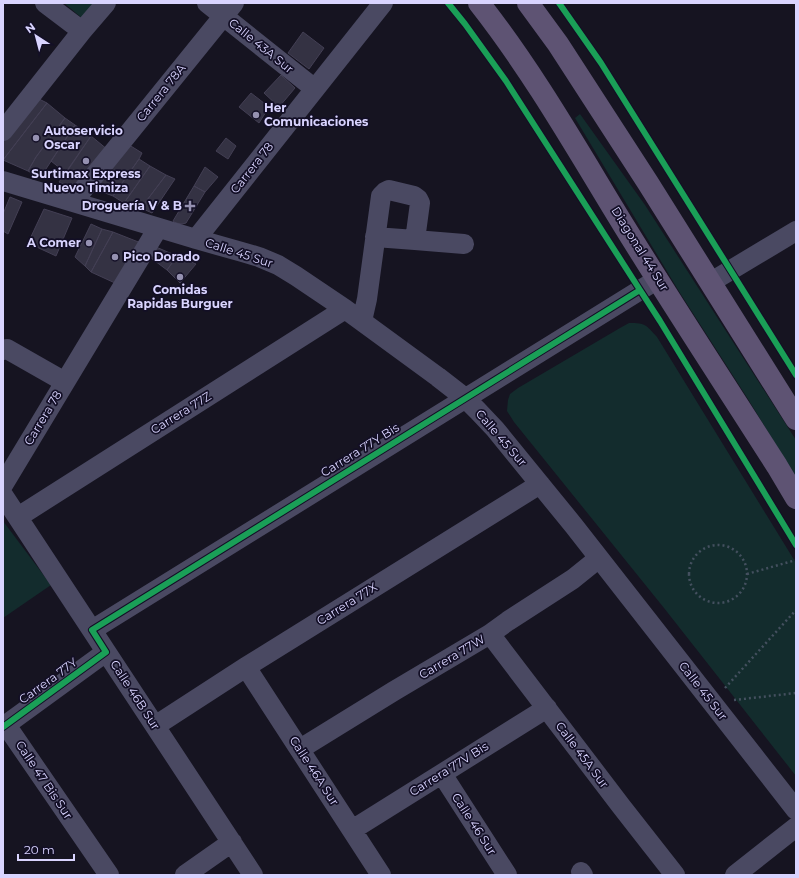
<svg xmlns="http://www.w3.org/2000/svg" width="799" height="878" font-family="Montserrat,sans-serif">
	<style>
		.green { fill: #132c2d }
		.building { fill: #343243; stroke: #433f54 }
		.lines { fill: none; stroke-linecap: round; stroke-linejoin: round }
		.path { stroke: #44505f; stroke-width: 2.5; stroke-dasharray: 2 3; stroke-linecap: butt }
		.minor { stroke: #4a4962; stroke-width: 20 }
		.major { stroke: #5e5373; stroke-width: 22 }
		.cycleway-casing { stroke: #130f26; stroke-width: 8 }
		.cycleway { stroke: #1a9f57; stroke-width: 6 }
		.poi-dot { fill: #9591b1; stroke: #130f26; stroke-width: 1.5 }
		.labels { text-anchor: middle; stroke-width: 3.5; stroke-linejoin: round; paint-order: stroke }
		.street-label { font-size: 12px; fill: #d9d4ff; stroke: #130f26 }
		.poi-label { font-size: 12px; font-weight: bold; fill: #d9d4ff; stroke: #130f26; text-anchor: start }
	</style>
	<rect width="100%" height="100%" fill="#161421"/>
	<path class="green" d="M64 3H97L83 19Z
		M580 114 645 205 796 440V478L748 399 680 293 575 118Z
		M629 323C646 323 646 325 657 337L796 563V776L664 608 514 422 507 411 508 400 510 394 518 388 620 328Z
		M3 521 51 585 3 618Z"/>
	<path class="building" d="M303 32 324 48 309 69 288 53Z
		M281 75 295 88 279 107 264 93Z
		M251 93 269 107 259 123 239 107Z
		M37 98 47 103 3 160V138Z
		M47 103 65 118 36 157 28 171 3 160Z
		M65 118 75 125 40 178 28 171 36 157Z
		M75 125 91 136 66 173 51 161Z
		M91 136 108 150 75 190 59 182Z
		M226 138 236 146 228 159 216 151Z
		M126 143 142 153 139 159 113 196 92 188Z
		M139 159 150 166 124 203 113 196Z
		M150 166 166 175 141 208 124 203Z
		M205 167 218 177 205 192 194 186Z
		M166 175 175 179 152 213 141 208Z
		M194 186 205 192 186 223 182 224 176 223 173 221Z
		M10 197 22 202 8 234 3 231V214Z
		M44 209 72 218 56 256 28 243Z
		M91 224 102 229 85 266 75 257Z
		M102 229 113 232 91 272 85 266Z
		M113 232 141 243 115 283 91 272Z
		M156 247 177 256 167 270 151 258Z
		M177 256 196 264 180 283 167 270Z"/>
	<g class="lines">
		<path class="path" d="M689 574a29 29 0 1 1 58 0a29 29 0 1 1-58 0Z
			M747 574 796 560
			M725 688 796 610
			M734 700 796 693"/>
		<path class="minor" d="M45 3 82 31
			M207 3 315 89
			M3 131 82 31 106 3
			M3 181 196 239 242 252 259 257 278 265 296 276 345 309 438 377 465 398 478 411 495 429 574 526 796 810
			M73 202 234 3
			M196 239 383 3
			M415 240 464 244
			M711 282 796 231
			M362 321 367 299 381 196 385 192 389 190 414 196 418 199 420 203 415 240 375 237
			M3 350 7 349 65 382
			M3 485 158 228
			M3 495 253 875
			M18 517 345 309
			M92 630 658 279
			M490 634 621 806 675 875
			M246 667 381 875
			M6 725 109 875
			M155 726 246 667 540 484
			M3 727 106 652
			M300 749 394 691 490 634 508 621 573 579 599 558
			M442 774 507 875
			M352 830 547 708
			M581 872 583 875
			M185 875 232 842
			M735 875 796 827"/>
		<path class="major" d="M479 3C534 73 578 151 624 226 674 307 726 386 777 466L796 498
			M528 3 558 44 648 183 796 419"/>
		<defs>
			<path id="cycleway" d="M448 3 465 24 506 81 640 290 660 321 796 545
				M559 3 601 63 796 375
				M3 727 106 652 92 630 640 290"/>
		</defs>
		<use href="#cycleway" class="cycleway-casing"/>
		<use href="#cycleway" class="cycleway"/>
	</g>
	<g class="poi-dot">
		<circle cx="256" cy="115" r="4"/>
		<circle cx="36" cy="138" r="4"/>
		<circle cx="86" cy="161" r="4"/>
		<path d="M188 200h4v4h4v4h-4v4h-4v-4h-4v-4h4z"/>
		<circle cx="89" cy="243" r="4"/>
		<circle cx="115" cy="257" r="4"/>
		<circle cx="180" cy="277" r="4"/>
	</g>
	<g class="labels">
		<g class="street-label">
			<text transform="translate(261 46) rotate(39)" y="4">Calle 43A Sur</text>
			<text transform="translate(161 93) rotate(-51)" y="4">Carrera 78A</text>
			<text transform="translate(252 168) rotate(-52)" y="4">Carrera 78</text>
			<text transform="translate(640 249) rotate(58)" y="4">Diagonal 44 Sur</text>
			<text transform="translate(239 253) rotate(18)" y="4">Calle 45 Sur</text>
			<text transform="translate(181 413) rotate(-32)" y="4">Carrera 77Z</text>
			<text transform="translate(43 418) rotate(-59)" y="4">Carrera 78</text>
			<text transform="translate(501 438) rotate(49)" y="4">Calle 45 Sur</text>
			<text transform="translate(360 450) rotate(-32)" y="4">Carrera 77Y Bis</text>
			<text transform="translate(347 604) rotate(-32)" y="4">Carrera 77X</text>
			<text transform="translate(452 657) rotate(-31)" y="4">Carrera 77W</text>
			<text transform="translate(48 681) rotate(-36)" y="4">Carrera 77Y</text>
			<text transform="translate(703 691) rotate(52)" y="4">Calle 45 Sur</text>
			<text transform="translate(135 695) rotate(57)" y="4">Calle 46B Sur</text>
			<text transform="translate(582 755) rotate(53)" y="4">Calle 45A Sur</text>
			<text transform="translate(449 769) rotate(-32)" y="4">Carrera 77V Bis</text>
			<text transform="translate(314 771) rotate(57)" y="4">Calle 46A Sur</text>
			<text transform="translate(44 780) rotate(56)" y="4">Calle 47 Bis Sur</text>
			<text transform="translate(474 824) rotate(57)" y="4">Calle 46 Sur</text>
		</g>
		<g class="poi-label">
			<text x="264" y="112">Her<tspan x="264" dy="14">Comunicaciones</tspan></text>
			<text x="44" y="135">Autoservicio<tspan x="44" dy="14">Oscar</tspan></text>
			<text x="86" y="178" text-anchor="middle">Surtimax Express<tspan x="86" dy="14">Nuevo Timiza</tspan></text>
			<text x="182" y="210" text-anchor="end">Droguería V &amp; B</text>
			<text x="81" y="247" text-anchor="end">A Comer</text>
			<text x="123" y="261">Pico Dorado</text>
			<text x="180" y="294" text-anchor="middle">Comidas<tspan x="180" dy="14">Rapidas Burguer</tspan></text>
		</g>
	</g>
	<rect width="799" height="878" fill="none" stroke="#d9d4ff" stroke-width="8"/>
	<g transform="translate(36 36) rotate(324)" stroke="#130f26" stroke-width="3" paint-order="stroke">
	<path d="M0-3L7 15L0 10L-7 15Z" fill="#d9d4ff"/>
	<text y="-6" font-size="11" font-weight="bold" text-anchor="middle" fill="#d9d4ff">N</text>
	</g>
	<path d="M18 854v6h56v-6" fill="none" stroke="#d9d4ff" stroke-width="2"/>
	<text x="24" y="854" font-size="12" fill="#d9d4ff" stroke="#130f26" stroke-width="3" paint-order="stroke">20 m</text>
</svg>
